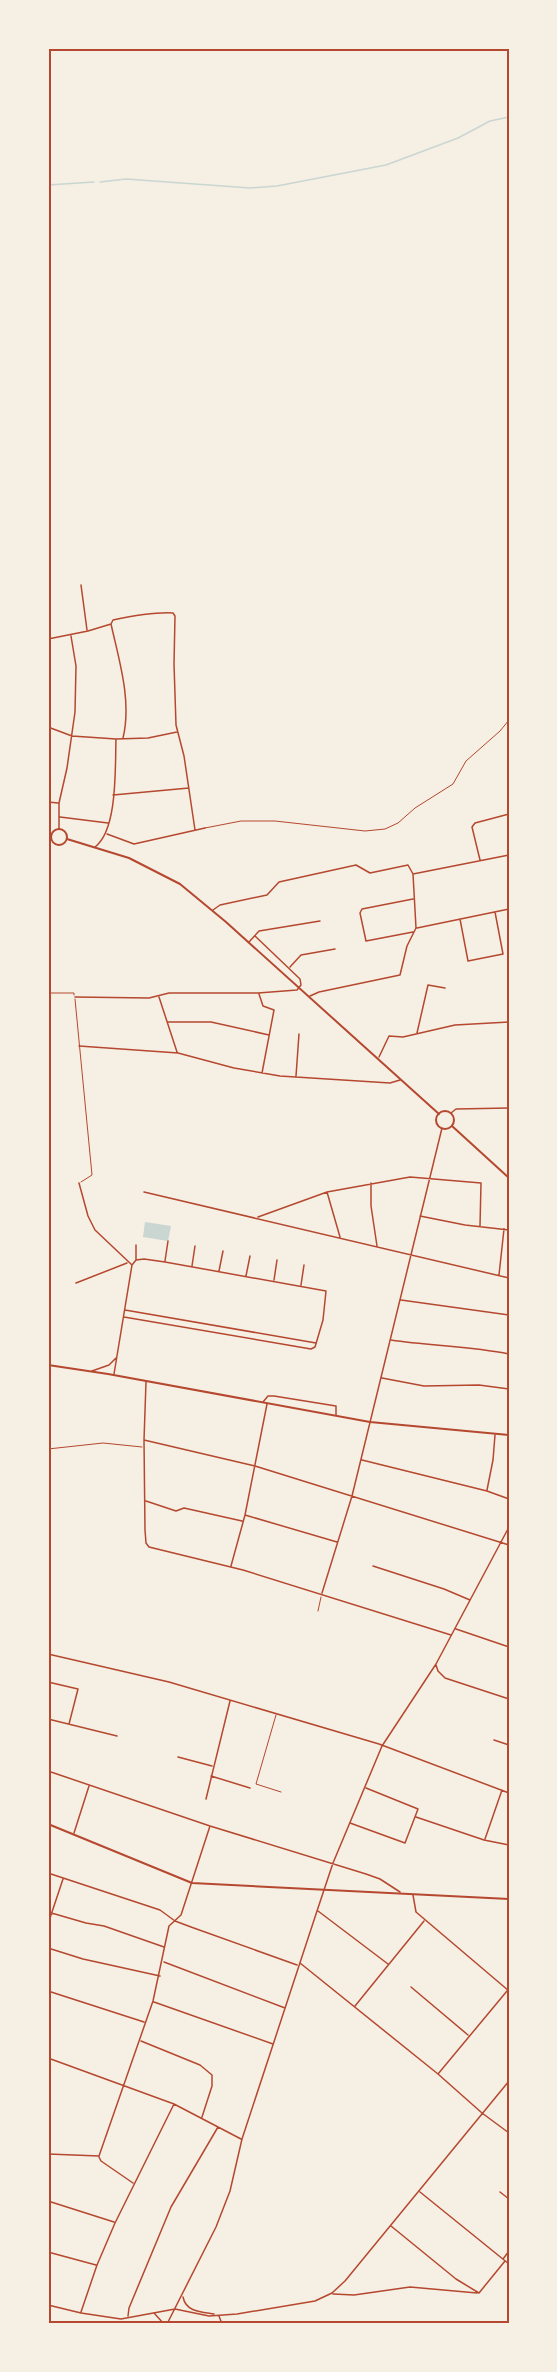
<svg xmlns="http://www.w3.org/2000/svg" width="557" height="2372" font-family="'Noto Sans',sans-serif">
	<style>
		.water { fill: #c9d6d2 }
		.lines { fill: none; stroke-linecap: round; stroke-linejoin: round }
		.stream { stroke: #c9d6d2; stroke-width: 1.5 }
		.service { stroke: #b5482f; stroke-width: 1 }
		.minor { stroke: #b5482f; stroke-width: 1.5 }
		.secondary { stroke: #b5482f; stroke-width: 2 }
		.neatline { fill: none; stroke: #b5482f; stroke-width: 2 }
	</style>
	<rect width="100%" height="100%" fill="#f6efe4"/>
	<path class="water" d="M145 1222 171 1226 168 1241 143 1237Z"/>
	<g class="lines">
		<path class="stream" d="M100 182 126 179 250 188 277 186 386 165 458 138 490 121 509 117
			M48 185 94 182"/>
		<path class="service" d="M205 828 241 821H275L365 831 385 829 398 823 415 808 453 784 466 761 500 731 509 720
			M48 993H74V995
			M75 999 92 1175 81 1182
			M48 1449 103 1443 142 1447
			M318 1611 321 1597
			M276 1715 256 1784 281 1792"/>
		<path class="minor" d="M81 585 87 630
			M111 624C119 660 132 701 123 738
			M48 639 88 631 111 624 113 620C132 616 153 612 173 613L175 616 174 664 176 725 184 756 195 830
			M48 727 72 736 116 739
			M113 795 189 788
			M48 802 58 803
			M60 817 108 823
			M59 829V803L67 768 75 712 76 666 71 636
			M107 834 134 844 205 828
			M95 847C118 830 115 766 116 739L148 738 177 732
			M480 860 472 827 475 823 509 814
			M413 874 509 855
			M213 910 220 905 267 895 279 882 356 865 370 873 408 865 413 874 416 928 407 946 400 975 319 992 310 996
			M460 919 468 961 503 954 495 912
			M417 928 509 909
			M413 932 366 941 360 913 362 909 413 899
			M249 942 259 931 320 921
			M290 967 301 955 335 949
			M259 994 263 1006 274 1010 262 1073
			M75 997 149 998 169 993H258L297 990 301 985 300 979 255 936
			M159 997 177 1052
			M167 1022H211L269 1035
			M417 1033 428 985 445 988
			M79 1046 178 1053 234 1068 280 1076 390 1083 400 1080
			M379 1057 389 1036 403 1037 455 1025 509 1022
			M296 1076 299 1034
			M451 1113 456 1109 509 1108
			M79 1183 88 1216 95 1230 132 1265
			M371 1183V1206L377 1246
			M144 1192 509 1278
			M327 1192 340 1237
			M420 1216 465 1225 509 1230
			M258 1217 327 1192 410 1177 481 1183 480 1226
			M165 1261 168 1241
			M192 1266 195 1246
			M219 1271 223 1251
			M499 1275 504 1229
			M246 1276 250 1256
			M274 1280 277 1260
			M76 1283 127 1263
			M301 1285 304 1265
			M401 1300 509 1315
			M125 1310 316 1343
			M124 1317 311 1349 315 1347 323 1320 326 1291 165 1262 144 1259 136 1260
			M391 1340C430 1346 470 1346 509 1354
			M92 1371 109 1365 116 1358
			M114 1374 132 1265 136 1260V1245
			M382 1378 424 1386 479 1385 509 1389
			M146 1382 144 1440 145 1530 146 1543 149 1547 243 1570 451 1635
			M263 1402 268 1396H274L336 1406V1415
			M144 1440 255 1466 509 1545
			M362 1460 487 1491 509 1499
			M487 1490 493 1460 495 1435
			M146 1501 176 1511 184 1508 242 1521
			M245 1515 337 1542
			M231 1566 245 1515 267 1404
			M373 1566 444 1589 470 1600
			M322 1593 352 1496 442 1128
			M456 1629 509 1647
			M48 1654 169 1682 379 1744 509 1793
			M436 1665 438 1671 445 1678 509 1699
			M48 1682 78 1689 69 1724
			M48 1719 117 1736
			M494 1740 509 1745
			M178 1757 212 1766
			M48 1771 210 1826 366 1874 380 1879 400 1892
			M211 1776 250 1788
			M206 1799 230 1701
			M416 1817 484 1840 509 1845
			M350 1823 405 1843 418 1809 366 1788
			M74 1833 89 1786
			M485 1839 502 1790
			M48 1873 160 1910 175 1921 191 1927 297 1965
			M413 1895 416 1912 509 1991
			M318 1911 388 1964
			M48 1912 86 1923 104 1926 164 1947
			M48 1924 63 1879
			M48 1948 83 1959 160 1976
			M164 1962 285 2008
			M300 1963 438 2074 482 2113 509 2133
			M411 1987 468 2035
			M48 1991 144 2022
			M154 2002 273 2044
			M355 2006 424 1921
			M141 2041 200 2065 212 2075V2086L202 2117
			M48 2058 174 2104 241 2139
			M438 2074 507 1991
			M48 2154 99 2156 153 2001 169 1926 181 1915 210 1826
			M99 2157 101 2161 133 2183
			M420 2192 509 2264
			M500 2192 509 2199
			M48 2201 114 2222
			M391 2226 456 2279 479 2293 505 2261
			M48 2252 96 2265
			M503 2259 509 2251
			M333 2294 354 2295 410 2287 477 2293
			M183 2297C186 2312 201 2312 214 2314
			M48 2305 81 2313 121 2319 175 2309 209 2316 237 2314 315 2301 332 2293 345 2281 509 2081
			M81 2312 97 2265 115 2223 174 2104
			M154 2313 164 2324
			M128 2316 129 2308 171 2207 218 2127
			M219 2316 222 2324
			M167 2324 216 2227 230 2191 242 2139 317 1911 333 1863 382 1746 436 1664 509 1527"/>
		<path class="secondary" d="M51 837a8 8 0 1 1 16 0a8 8 0 1 1-16 0Z
			M67 839 129 858 180 884 226 922 439 1114
			M436 1120a9 9 0 1 1 18 0a9 9 0 1 1-18 0Z
			M452 1126 509 1178
			M48 1365 108 1374 370 1422 509 1435
			M48 1824 192 1883 509 1899"/>
	</g>
	<rect width="557" height="2372" fill="none" stroke="#f6efe4" stroke-width="99"/>
	<rect x="50" y="50" width="458" height="2272" class="neatline"/>
</svg>
